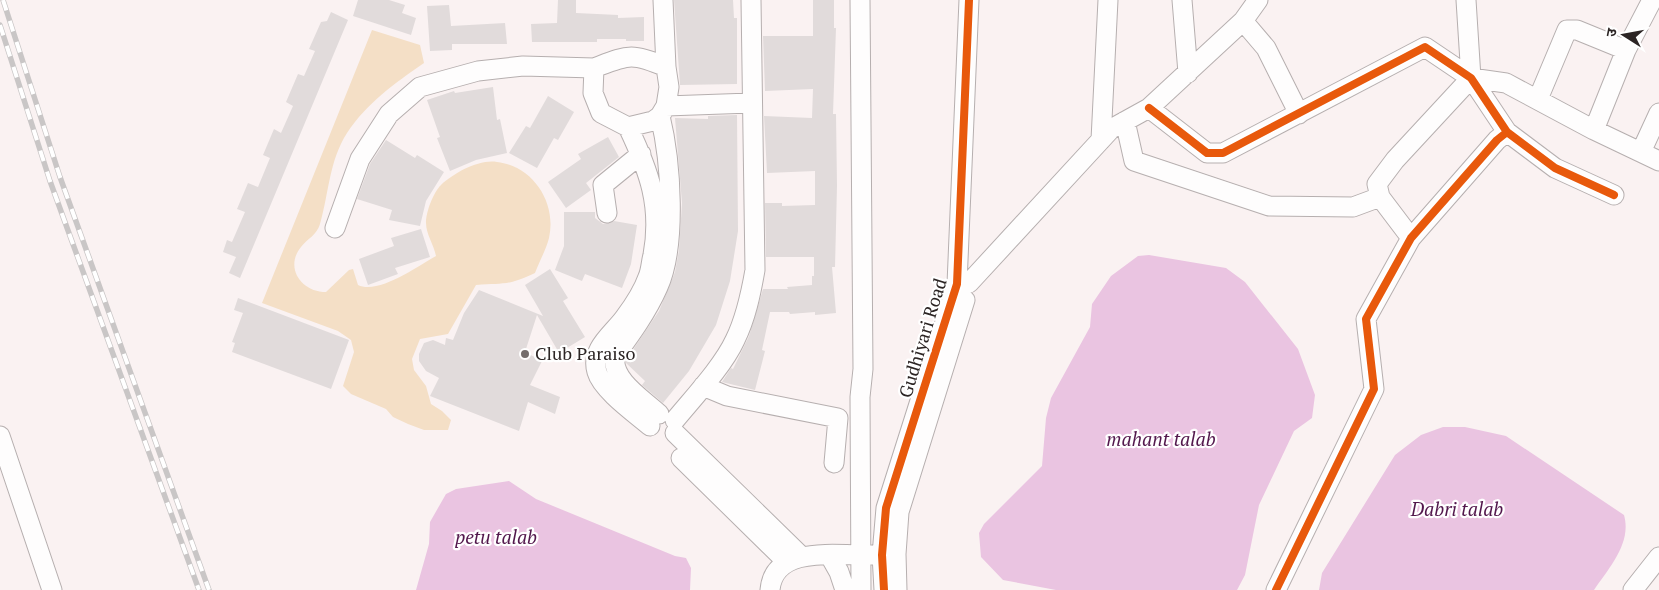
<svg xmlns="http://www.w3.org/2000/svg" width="1659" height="590" font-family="'PT Serif','Noto Sans Devanagari',serif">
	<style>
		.green { fill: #f4dfc6 }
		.water { fill: #eac4e1 }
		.building { fill: #e1dbdb }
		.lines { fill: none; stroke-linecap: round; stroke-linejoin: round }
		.minor-casing { stroke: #b6afaf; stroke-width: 21 }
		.minor { stroke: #fefdfd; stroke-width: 19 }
		.rail-casing { stroke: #c9c6c6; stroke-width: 5.5 }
		.rail { stroke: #fff; stroke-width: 4; stroke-dasharray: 11; stroke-linecap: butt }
		.cycleway-casing { stroke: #fff; stroke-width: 11 }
		.cycleway { stroke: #e8590c; stroke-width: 8 }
		.poi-dot { fill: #746d6c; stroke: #fff; stroke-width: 2 }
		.labels { text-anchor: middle; stroke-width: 4.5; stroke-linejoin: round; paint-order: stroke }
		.street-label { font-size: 18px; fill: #2c2524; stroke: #fff }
		.poi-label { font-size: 18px; fill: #2c2524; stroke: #fff; text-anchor: start }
		.water-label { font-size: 19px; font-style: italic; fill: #52174c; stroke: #fff }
	</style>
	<rect width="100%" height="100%" fill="#faf2f2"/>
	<path class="green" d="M372 30 420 45 424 63C395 83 367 103 347 133 329 161 329 193 320 224 317 235 307 239 301 247 284 268 302 292 326 292L349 270 353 269 358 285C378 295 418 266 436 256 434 245 426 234 426 223 426 212 433 193 441 185 454 173 479 159 497 162 533 166 557 203 549 238 546 250 539 262 535 273 508 286 503 283 476 285L448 334 420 339 412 359 414 370 426 386 431 404 442 411 451 420 448 430H424L408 424 393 417 386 409 351 394 343 386 354 352 351 340 338 331 262 303Z"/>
	<path class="water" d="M1149 255 1226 268 1245 282 1298 349 1315 395 1312 418 1294 431 1259 505 1245 575 1237 590H1056L1003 580 981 557 979 533 984 524 1042 466 1046 418 1051 398 1090 327 1092 304 1111 276 1138 256Z
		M1443 427H1465L1506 436 1624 515C1632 543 1609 568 1594 590H1319L1322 573 1395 455 1421 435Z
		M509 481 536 499 675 556 686 558 691 568 690 590H416L429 544 430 522 446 494 456 489Z"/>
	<path class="building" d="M358 0H389L405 5 402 13 416 18 411 35 353 16Z
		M558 0H576V13L618 15V18L644 17V41H626V39H597V42H532L531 24 557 23Z
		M674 0H733L734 18H737V84L680 85Z
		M813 0H834V28H836L833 114H836L837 186 835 267H832L836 313 815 315V312L790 314 789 312H770L762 350 765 351 755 390 722 382 731 368 733 369 749 336 763 289H788L787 287 812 285V276H814V257H766L765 203H782V206L815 205V171L767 173 764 116 812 118 813 89 765 91 763 36H813Z
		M449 5 451 26 505 23 507 44H452V50L430 51 427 6Z
		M331 12 348 20 240 278 229 273 236 257 223 252 227 240 232 242 245 212 237 209 248 183 258 187 270 158 263 155 274 129 281 133 293 106 286 102 298 74 304 76 315 51 309 49 321 22 327 21Z
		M493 87 497 120 500 119 507 153 476 160 450 171 437 138 440 137 427 100 454 91 455 93Z
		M548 96 574 112 558 140 554 138 537 168 509 153 526 126 530 128Z
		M737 115 738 231 730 281 716 325 689 371 663 403 642 385 645 381 626 363V360L659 311 675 272 679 250 682 203 675 118 708 119V116Z
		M608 137 619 157 586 183 591 190 566 208 548 182 581 159 578 154Z
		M386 140 415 158 417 155 444 172 426 201 420 226 389 220 392 210 357 199 370 164Z
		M564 212H595V218L603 224 614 221 637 225 631 264 622 288 585 274 582 281 555 270 564 246Z
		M421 229 430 257 395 268 398 274 368 285 359 259 394 246 391 238Z
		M550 269 568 298 563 301 585 337 562 351H558L537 315 525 352 542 361 530 385 560 397 555 414 528 402 519 431 430 396 439 378 426 371 419 361V354L424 343 433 340 445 345 446 338 453 340 464 313 479 290 543 316 525 285Z
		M238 298 349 340 331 389 232 352 235 343 232 342 243 313 234 310Z"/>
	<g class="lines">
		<defs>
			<path id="minor" d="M860 0 863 369 860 397 861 590
				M1182 0 1188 73
				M1243 21 1266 48 1299 114
				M1471 78 1506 83 1594 130 1659 161
				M1538 99 1567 30H1577L1626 50
				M666 106 751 103
				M1149 108 1207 153H1223L1425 47 1471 78 1507 132 1555 168 1614 195
				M1125 121 1134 161 1269 206 1353 207 1380 197
				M628 127 653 121 660 116 666 106 669 87 666 67 663 0
				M1594 130 1626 50 1652 0
				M1101 140 1108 0
				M1641 152 1659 113
				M607 213 603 185 641 154
				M335 228 360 159 389 114 420 87 478 71 523 66 594 68
				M1411 238 1380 197 1377 184 1395 160 1471 78 1466 0
				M957 284 969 283 1111 129 1149 108 1243 21 1258 0
				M703 386 727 396 838 418 834 463
				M659 414C643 399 611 380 615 356 631 334 647 312 658 287 677 245 671 161 660 116
				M675 420C694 397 723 366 735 340 746 318 751 293 755 270L751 0
				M650 426C636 414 602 390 597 372 590 348 613 334 625 317 634 305 643 291 648 277 651 270 651 262 653 255 662 206 649 171 628 127L601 113 593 93 594 68C628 55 631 52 666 67
				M675 433 801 556
				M0 436 52 590
				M681 458 787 562
				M830 556 839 572 845 590
				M770 590C774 544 839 556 872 555
				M884 590 882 555 886 508 957 284 969 0
				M897 590 896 554 899 512 965 300
				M1276 590 1374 389 1366 319 1411 238 1497 140 1507 132
				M1633 590 1659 557"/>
		</defs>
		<use href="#minor" class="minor-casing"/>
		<use href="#minor" class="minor"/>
		<defs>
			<path id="rail" d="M3 0 60 177 209 590
				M0 25 50 181 199 590"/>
		</defs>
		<use href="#rail" class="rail-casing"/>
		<use href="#rail" class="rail"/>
		<defs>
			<path id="cycleway" d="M1149 108 1207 153H1223L1425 47 1471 78 1507 132 1555 168 1614 195
				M884 590 882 555 886 508 957 284 969 0
				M1276 590 1374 389 1366 319 1411 238 1497 140 1507 132"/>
		</defs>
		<use href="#cycleway" class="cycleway-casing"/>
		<use href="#cycleway" class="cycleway"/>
	</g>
	<circle class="poi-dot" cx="525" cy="354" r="5"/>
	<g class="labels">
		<g class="street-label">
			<text transform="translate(923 338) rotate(-73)" y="6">Gudhiyari Road</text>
		</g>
		<g class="poi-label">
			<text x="535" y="360">Club Paraiso</text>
		</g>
		<g class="water-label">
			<text x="1161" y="446">mahant talab</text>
			<text x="1457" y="516">Dabri talab</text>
			<text x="496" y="544">petu talab</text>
		</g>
	</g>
	<g transform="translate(1624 35) rotate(281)" stroke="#ffffff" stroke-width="4" paint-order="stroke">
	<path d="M0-4L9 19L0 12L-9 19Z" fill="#2c2524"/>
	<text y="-8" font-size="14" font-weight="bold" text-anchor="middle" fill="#2c2524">उ</text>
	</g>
</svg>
